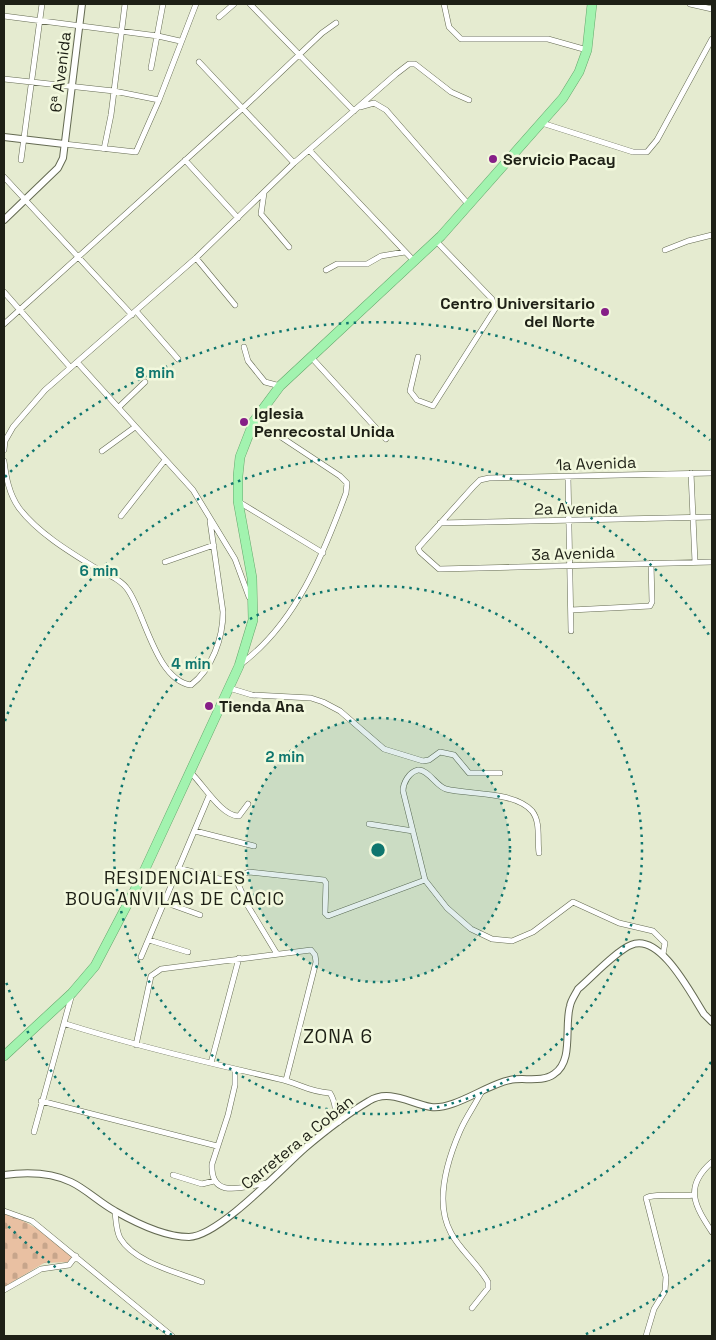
<svg xmlns="http://www.w3.org/2000/svg" width="716" height="1340" font-family="'Space Grotesk',sans-serif">
	<style>
		.cemetery { fill: url(#cemetery-stones) }
		.lines { fill: none; stroke-linecap: round; stroke-linejoin: round }
		.minor-casing { stroke: #646a52; stroke-width: 6 }
		.tertiary-casing { stroke: #646a52; stroke-width: 8 }
		.trunk-casing { stroke: #65a76c; stroke-width: 10 }
		.minor { stroke: #fff; stroke-width: 5 }
		.tertiary { stroke: #fff; stroke-width: 6 }
		.trunk { stroke: #a2f3af; stroke-width: 9 }
		.ring { fill: none; stroke: #0f766e; stroke-width: 2.5; stroke-dasharray: 2.5 5 }
		.poi-dot { fill: #861f87; stroke: #f2f8dd; stroke-width: 2 }
		.labels { text-anchor: middle; stroke-width: 5; stroke-linejoin: round; paint-order: stroke }
		.street-label { font-size: 16px; fill: #1e2016; stroke: #f2f8dd }
		.poi-label { font-size: 16px; font-weight: bold; fill: #1e2016; stroke: #f2f8dd; text-anchor: start }
		.neighbourhood-label { font-size: 18px; letter-spacing: 1px; fill: #1e2016; stroke: #f2f8dd }
		.quarter-label { font-size: 19px; letter-spacing: 1px; fill: #1e2016; stroke: #f2f8dd }
		.centre { fill: #0f766e; stroke: #f2f8dd; stroke-width: 2.5 }
		.ring-label { font-size: 15px; text-anchor: middle; font-weight: bold; fill: #0f766e; stroke: #f2f8dd; stroke-width: 5; stroke-linejoin: round; paint-order: stroke }
	</style>
	<defs>
		<pattern id="cemetery-stones" width="16" height="16" patternUnits="userSpaceOnUse" patternTransform="scale(1.25)"><rect width="16" height="16" fill="#e9c0a2"/><path d="M2 7V4a2 2 0 0 1 4 0v3zM10 15v-3a2 2 0 0 1 4 0v3z" fill="#c7a58b"/></pattern>
	</defs>
	<rect width="100%" height="100%" fill="#e5ebd0"/>
	<path class="cemetery" d="M4 1214C32 1221 51 1239 73 1257L70 1262 44 1263 4 1287Z"/>
	<g class="lines">
		<defs>
			<path id="minor" d="M250 4 354 111
				M444 4 449 27 461 39H548L587 50
				M690 4 712 9
				M4 16 158 36 180 41
				M219 17 234 4
				M199 62 294 163
				M151 68 163 4
				M4 79 114 91 159 100
				M360 107 374 103 386 110 468 204
				M542 123 633 152H647L657 140 712 39
				M64 144 136 152 159 100 196 4
				M104 149 111 115 125 4
				M310 151 415 262
				M21 160 42 4
				M185 160 238 218
				M4 177 132 315
				M264 193 261 214 289 247
				M665 250 688 241 712 235
				M196 258 235 305
				M326 270 337 264H367L381 256 405 252
				M4 292 70 367
				M136 311 178 359
				M4 324 243 108 322 33 336 23
				M244 347 248 361 265 382 280 386
				M311 357 386 439
				M418 357 410 391 417 400 433 406 495 309 492 299 436 241
				M77 362 193 490 235 559 249 597
				M119 407 145 382
				M4 450 5 441 13 427 45 390 196 258 294 163 396 74 409 64H415L451 92 469 100
				M102 451 135 427
				M4 461C6 477 9 494 19 508 37 532 68 551 94 567 104 573 121 579 128 590 145 614 156 680 191 685 212 669 223 638 223 612L210 521
				M691 473 695 562
				M712 473 489 478 480 480 473 487 418 548 420 552 439 569 712 562
				M568 477 571 631
				M239 502 323 553
				M121 516 165 460
				M440 523 712 517
				M165 562 214 545
				M571 610 650 606 652 602 651 563
				M241 664C296 623 323 555 346 493L347 483 340 476 281 437
				M229 688 252 695 311 698 323 702 340 711 384 749 423 761 429 760 440 752 454 755 469 773H500
				M191 773C203 784 222 817 239 816L248 804
				M369 824 413 831
				M195 831 254 846
				M539 853C537 840 541 822 532 811 514 791 470 795 446 789 437 787 428 769 418 770 409 772 403 783 403 791L425 880 447 908 471 929 492 939 512 941 533 932 573 902 619 923 653 931 665 943 663 954
				M178 868 223 880
				M164 902 200 915
				M149 940 188 952
				M277 954 248 906 238 884 243 874 249 872 324 880 326 883 325 913 328 916 425 880
				M141 957 209 796
				M66 1024C136 1046 208 1063 279 1079 299 1083 308 1092 330 1093 337 1104 334 1112 339 1122
				M136 1045 151 976 161 969 311 950 315 955 316 962 286 1080
				M211 1063 239 958
				M235 1070V1085L228 1115 212 1164C210 1201 245 1186 268 1183
				M41 1101 217 1146
				M34 1132 72 994
				M712 1162C683 1187 695 1206 712 1232
				M173 1175 202 1184 214 1181
				M4 1211 32 1221 172 1336
				M115 1212C116 1220 116 1230 120 1238 135 1263 177 1272 202 1282
				M4 1290 41 1269 69 1265 76 1256
				M472 1308 488 1288V1282C478 1264 460 1250 451 1233 434 1202 447 1161 460 1131 466 1117 475 1105 482 1091
				M646 1336 654 1309 665 1291 666 1277 646 1198C652 1193 683 1197 694 1195"/>
			<path id="tertiary" d="M4 137 64 144
				M4 220 58 168 63 158 82 4
				M4 1175C26 1172 50 1172 71 1182 86 1189 100 1203 115 1211 136 1223 164 1237 189 1237 219 1236 282 1168 305 1148 325 1131 347 1114 369 1101 389 1088 411 1104 431 1107 454 1110 486 1085 510 1080 523 1077 542 1083 554 1074 574 1061 564 1027 570 1006 571 1000 575 995 578 989 591 978 616 951 631 945 660 932 691 994 704 1014L712 1022"/>
			<path id="trunk" d="M4 1056 72 993 95 966 140 880 239 666 253 620 252 578 238 501V476L240 457 254 421 280 386 441 236 563 98 579 72 587 50 592 4"/>
		</defs>
		<use href="#minor" class="minor-casing"/>
		<use href="#tertiary" class="tertiary-casing"/>
		<use href="#trunk" class="trunk-casing"/>
		<use href="#minor" class="minor"/>
		<use href="#tertiary" class="tertiary"/>
		<use href="#trunk" class="trunk"/>
	</g>
	<circle cx="378" cy="850" r="132" fill="#0f766e" fill-opacity=".12"/>
	<g class="ring">
		<circle cx="378" cy="850" r="132"/>
		<circle cx="378" cy="850" r="264"/>
		<path d="M711 1062A395 395 0 0 1 5 979M5 721A395 395 0 0 1 711 638"/>
		<path d="M710 1260A527 527 0 0 1 584 1335M172 1335A527 527 0 0 1 5 1223M5 477A527 527 0 0 1 710 440"/>
	</g>
	<g class="poi-dot">
		<circle cx="493" cy="159" r="5"/>
		<circle cx="605" cy="312" r="5"/>
		<circle cx="244" cy="422" r="5"/>
		<circle cx="209" cy="706" r="5"/>
	</g>
	<g class="labels">
		<g class="street-label">
			<text transform="translate(60 72) rotate(-83)" y="6">6ª Avenida</text>
			<text transform="translate(596 463) rotate(-2)" y="6">1a Avenida</text>
			<text transform="translate(576 508) rotate(-1)" y="6">2a Avenida</text>
			<text transform="translate(573 553) rotate(-2)" y="6">3a Avenida</text>
			<text transform="translate(297 1142) rotate(-39)" y="6">Carretera a Cobán</text>
		</g>
		<g class="poi-label">
			<text x="503" y="165">Servicio Pacay</text>
			<text x="595" y="309" text-anchor="end">Centro Universitario<tspan x="595" dy="18">del Norte</tspan></text>
			<text x="254" y="419">Iglesia<tspan x="254" dy="18">Penrecostal Unida</tspan></text>
			<text x="219" y="712">Tienda Ana</text>
		</g>
		<g class="neighbourhood-label">
			<text x="175" y="884">RESIDENCIALES<tspan x="175" dy="21">BOUGANVILAS DE CACIC</tspan></text>
		</g>
		<g class="quarter-label">
			<text x="338" y="1043">ZONA 6</text>
		</g>
	</g>
	<circle cx="378" cy="850" r="8" class="centre"/>
	<g class="ring-label">
		<text x="155" y="378">8 min</text>
		<text x="99" y="576">6 min</text>
		<text x="191" y="669">4 min</text>
		<text x="285" y="762">2 min</text>
	</g>
	<rect width="716" height="1340" fill="none" stroke="#1e2016" stroke-width="10"/>
</svg>
